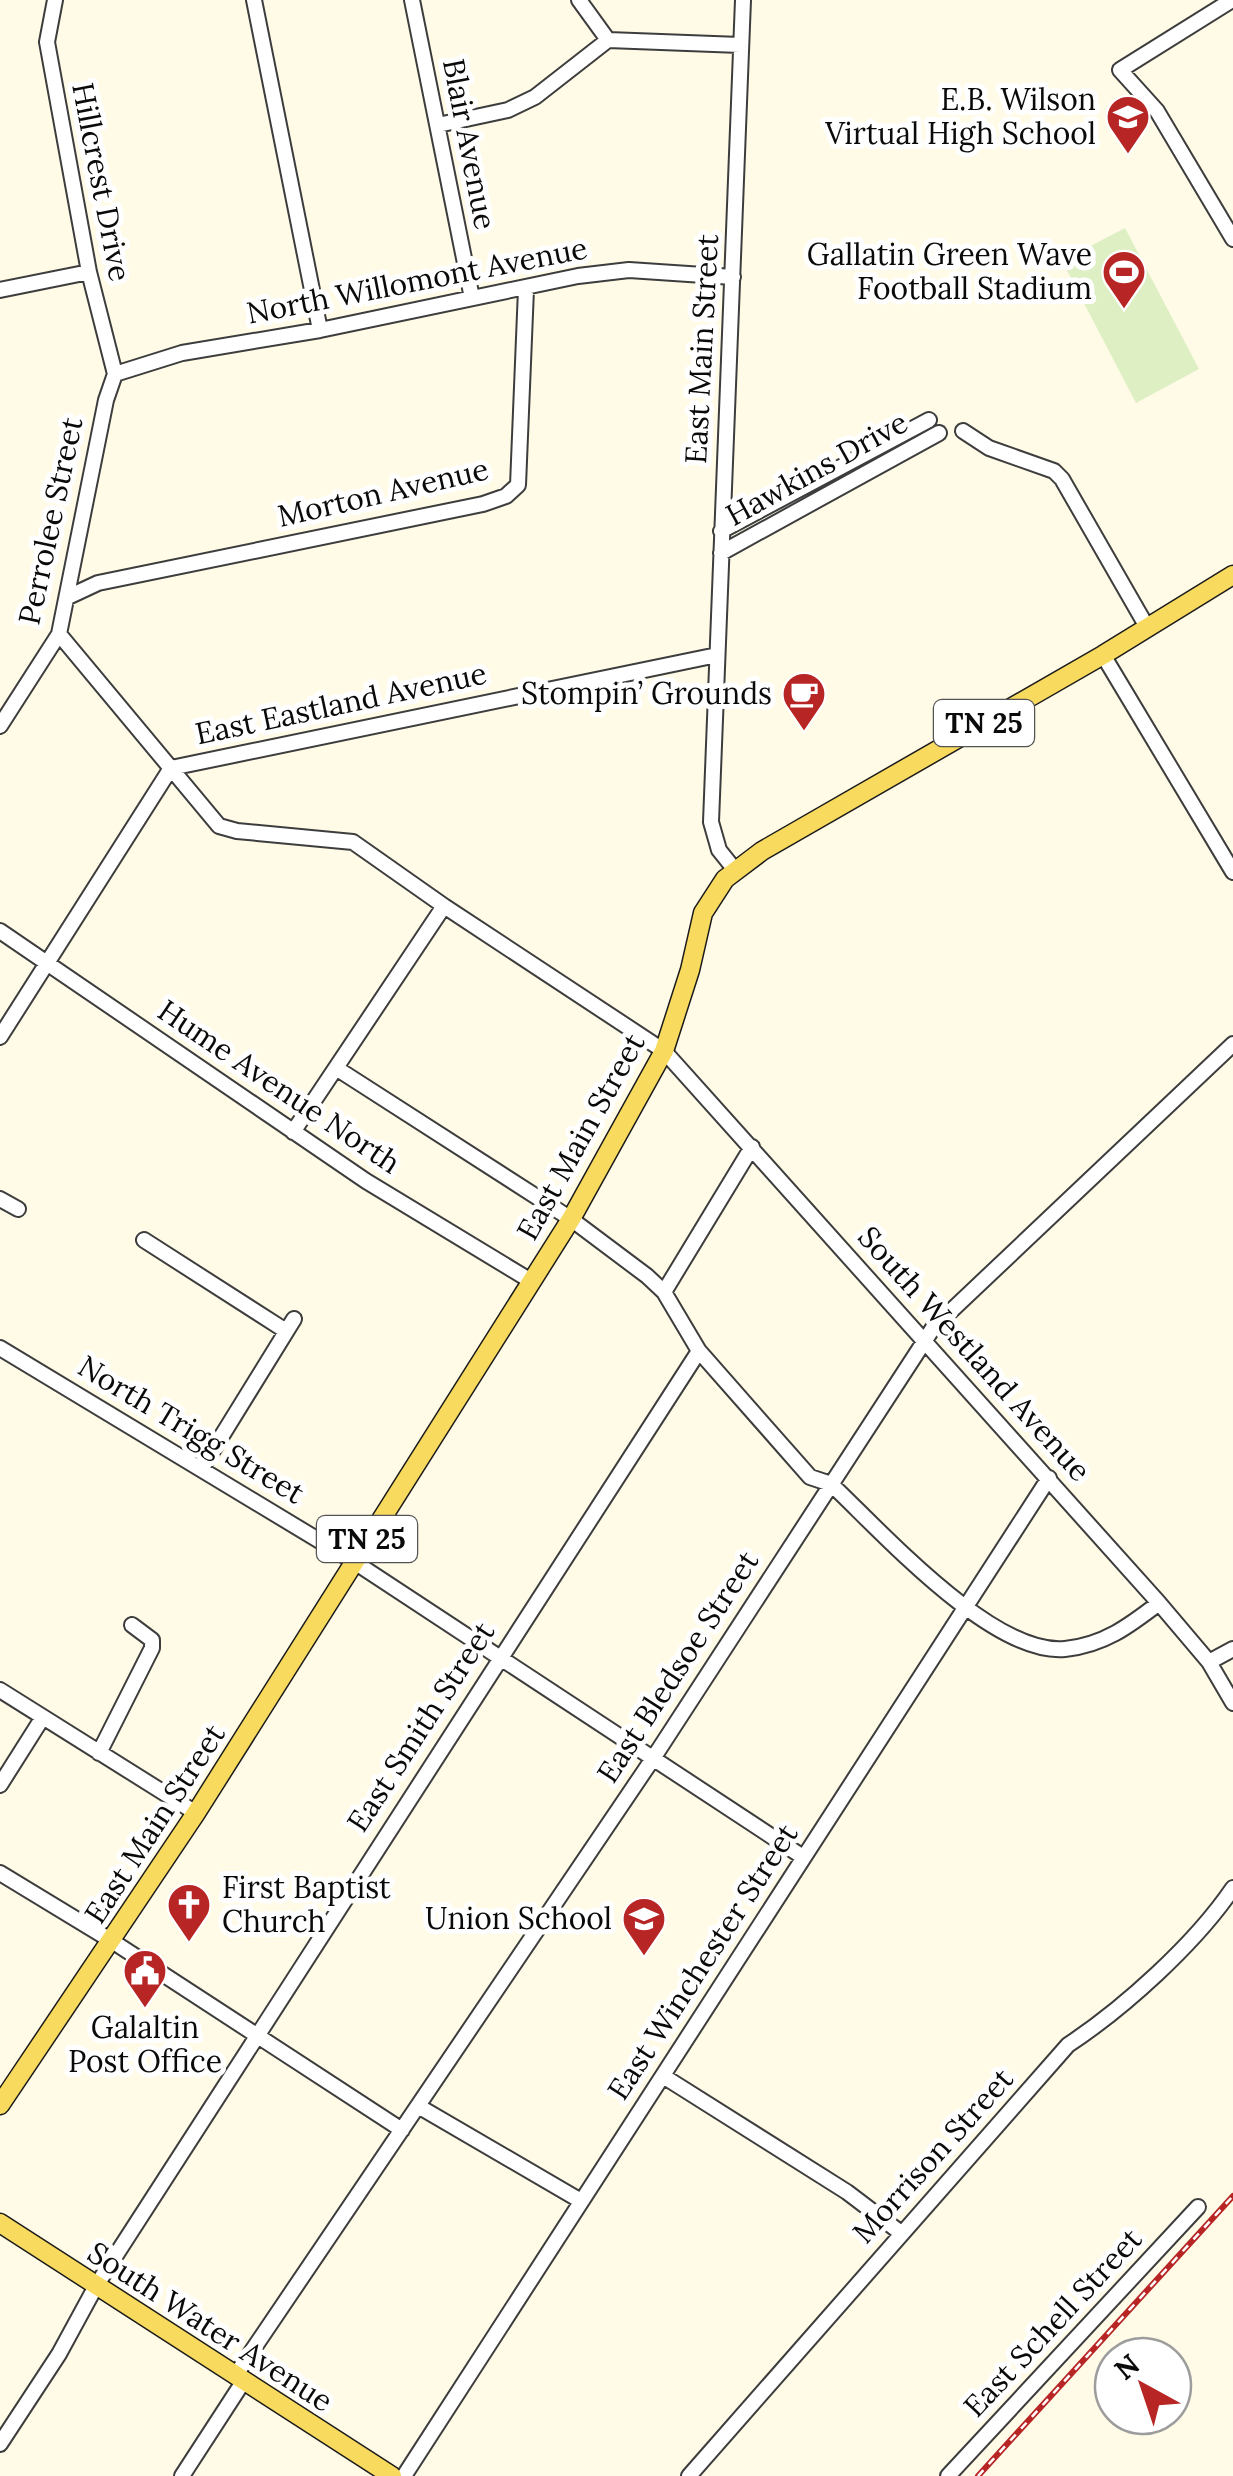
<svg xmlns="http://www.w3.org/2000/svg" width="1233" height="2476" font-family="Lora,serif">
	<style>
		.pitch { fill: #deefc4 }
		.lines { fill: none; stroke-linecap: round; stroke-linejoin: round }
		.minor-casing { stroke: #3d3d3d; stroke-width: 18 }
		.major-casing { stroke: #1b1b1b; stroke-width: 21 }
		.minor { stroke: #fff; stroke-width: 14 }
		.major { stroke: #f8da5f; stroke-width: 18 }
		.rail-casing { stroke: #b82525; stroke-width: 6 }
		.rail { stroke: #fff; stroke-width: 2.5; stroke-dasharray: 8; stroke-linecap: butt }
		.labels { text-anchor: middle; stroke-width: 10; stroke-linejoin: round; paint-order: stroke }
		.shield { fill: #fff; stroke: #545454; stroke-width: 2.5 }
		.shield-label { font-size: 28px; font-weight: bold; fill: #0a0a0a }
		.poi-label { font-size: 30px; fill: #0a0a0a; stroke: #fff; text-anchor: end }
		.street-label { font-size: 30px; fill: #0a0a0a; stroke: #fff }
	</style>
	<rect width="100%" height="100%" fill="#fffbe7"/>
	<path class="pitch" d="M1125 228 1199 369 1136 403 1062 261Z"/>
	<g class="lines">
		<defs>
			<path id="minor" d="M55 0 47 42 89 272 115 374
				M254 0 320 330
				M412 0 472 298
				M579 0 608 40 740 45
				M1232 0 1120 70 1157 111 1233 239
				M438 125 508 110 535 97 608 40
				M0 290 89 272
				M115 374 182 353 320 330 578 276 629 270 733 277
				M963 431 989 448 1054 471 1062 479 1147 627
				M721 531 929 420
				M721 553 939 433
				M68 597 98 583 483 504 506 496 518 485 526 289
				M59 634 219 826 237 831 353 842 444 906 664 1051 1159 1603 1209 1662 1233 1703
				M1103 655 1233 872
				M0 726 59 634 106 400 115 374
				M735 870 719 850 711 822 743 0
				M0 931 366 1181 531 1281
				M0 1037 171 768 717 655
				M336 1068 571 1219 647 1276 664 1292 699 1351 810 1477 831 1484C882 1532 993 1656 1065 1649 1104 1645 1129 1626 1159 1603
				M293 1132 444 906
				M0 1199 18 1209
				M144 1240 286 1331
				M664 1292 752 1147
				M0 1348 353 1561 803 1857
				M202 1468 294 1319
				M1209 1662 1233 1649
				M0 1690 196 1813
				M99 1753 152 1648V1640L132 1625
				M0 1785 43 1717
				M0 1873 112 1941 402 2130
				M663 2076 847 2192 901 2233
				M418 2106 581 2201
				M235 2376 654 1757 933 1328 1233 1044
				M0 2444 59 2354 96 2286 699 1351
				M182 2476 243 2382
				M404 2476 1049 1478
				M689 2476 1068 2045C1124 2008 1195 1944 1233 1888
				M948 2476 1198 2207"/>
			<path id="major" d="M0 2105 196 1813 571 1219 664 1051 690 970 703 913 725 879 762 851 1103 655 1233 575
				M0 2223 392 2476"/>
		</defs>
		<use href="#minor" class="minor-casing"/>
		<use href="#major" class="major-casing"/>
		<use href="#minor" class="minor"/>
		<use href="#major" class="major"/>
		<defs>
			<path id="rail" d="M978 2476 1233 2196"/>
		</defs>
		<use href="#rail" class="rail-casing"/>
		<use href="#rail" class="rail"/>
	</g>
	<defs>
		<symbol id="school-pin" viewBox="-11 -11 22 30"><path d="M0 17L-7.5 6A9.5 9.5 0 1 1 7.5 6Z" fill="#b82525" stroke="#fff"/><path d="M0-5L7-2L0 1L-7-2ZM-4 1L0 2.5L4 1V4Q0 6-4 4Z" fill="#fff"/></symbol>
		<symbol id="stadium-pin" viewBox="-11 -11 22 30"><path d="M0 17L-7.5 6A9.5 9.5 0 1 1 7.5 6Z" fill="#b82525" stroke="#fff"/><path d="M0-5a6.5 5 0 1 0 0 10a6.5 5 0 1 0 0-10ZM-3.5-1.8h7v3.6h-7Z" fill="#fff"/></symbol>
		<symbol id="cafe-pin" viewBox="-11 -11 22 30"><path d="M0 17L-7.5 6A9.5 9.5 0 1 1 7.5 6Z" fill="#b82525" stroke="#fff"/><path d="M-5.5-4.5H6V0H3Q3 3.5 0 3.5H-2.5Q-5.5 3.5-5.5 0ZM3-3.2v2h1.7v-2ZM-6 4.5H4V6H-6Z" fill="#fff"/></symbol>
		<symbol id="church-pin" viewBox="-11 -11 22 30"><path d="M0 17L-7.5 6A9.5 9.5 0 1 1 7.5 6Z" fill="#b82525" stroke="#fff"/><path d="M-1.2-6h2.4v3.5h3.3v2.4h-3.3V6h-2.4V-.1h-3.3v-2.4h3.3Z" fill="#fff"/></symbol>
		<symbol id="civic-pin" viewBox="-11 -11 22 30"><path d="M0 17L-7.5 6A9.5 9.5 0 1 1 7.5 6Z" fill="#b82525" stroke="#fff"/><path d="M-.6-6.5H3V-4.5H.6V-3L4-1V1h2V6H-6V1h2V-1L-.6-3ZM-1.2 2.5V6h2.4V2.5Z" fill="#fff"/></symbol>
	</defs>
	<g fill-rule="evenodd">
		<use href="#school-pin" x="1103" y="92" width="50" height="68"/>
		<use href="#stadium-pin" x="1099" y="247" width="50" height="68"/>
		<use href="#cafe-pin" x="779" y="669" width="50" height="68"/>
		<use href="#church-pin" x="164" y="1880" width="50" height="68"/>
		<use href="#school-pin" x="619" y="1894" width="50" height="68"/>
		<use href="#civic-pin" x="120" y="1946" width="50" height="68"/>
	</g>
	<g class="labels">
		<g class="shield">
			<rect x="934" y="700" width="100" height="46" rx="8"/>
			<rect x="317" y="1516" width="100" height="46" rx="8"/>
		</g>
		<g class="shield-label">
			<text x="984" y="733">TN 25</text>
			<text x="367" y="1549">TN 25</text>
		</g>
		<g class="poi-label">
			<text x="1096" y="110">E.B. Wilson<tspan x="1096" dy="34">Virtual High School</tspan></text>
			<text x="1092" y="265">Gallatin Green Wave<tspan x="1092" dy="34">Football Stadium</tspan></text>
			<text x="772" y="704">Stompin’ Grounds</text>
			<text x="222" y="1898" text-anchor="start">First Baptist<tspan x="222" dy="34">Church</tspan></text>
			<text x="612" y="1929">Union School</text>
			<text x="145" y="2038" text-anchor="middle">Galaltin<tspan x="145" dy="34">Post Office</tspan></text>
		</g>
		<g class="street-label">
			<text transform="translate(469 144) rotate(79)" y="10">Blair Avenue</text>
			<text transform="translate(101 182) rotate(79)" y="10">Hillcrest Drive</text>
			<text transform="translate(417 281) rotate(-11)" y="10">North Willomont Avenue</text>
			<text transform="translate(702 349) rotate(-87)" y="10">East Main Street</text>
			<text transform="translate(817 469) rotate(-29)" y="10">Hawkins Drive</text>
			<text transform="translate(383 493) rotate(-13)" y="10">Morton Avenue</text>
			<text transform="translate(51 521) rotate(-78)" y="10">Perrolee Street</text>
			<text transform="translate(341 704) rotate(-12)" y="10">East Eastland Avenue</text>
			<text transform="translate(279 1087) rotate(34)" y="10">Hume Avenue North</text>
			<text transform="translate(581 1137) rotate(-61)" y="10">East Main Street</text>
			<text transform="translate(974 1354) rotate(48)" y="10">South Westland Avenue</text>
			<text transform="translate(191 1430) rotate(31)" y="10">North Trigg Street</text>
			<text transform="translate(678 1667) rotate(-57)" y="10">East Bledsoe Street</text>
			<text transform="translate(421 1727) rotate(-57)" y="10">East Smith Street</text>
			<text transform="translate(155 1824) rotate(-57)" y="10">East Main Street</text>
			<text transform="translate(703 1962) rotate(-57)" y="10">East Winchester Street</text>
			<text transform="translate(933 2156) rotate(-48)" y="10">Morrison Street</text>
			<text transform="translate(1053 2323) rotate(-47)" y="10">East Schell Street</text>
			<text transform="translate(210 2327) rotate(33)" y="10">South Water Avenue</text>
		</g>
	</g>
	<g transform="translate(1143 2386) rotate(320)"><circle r="48" fill="#ffffff" stroke="#9d9d9d" stroke-width="2.5"/>
	<path d="M0-8L18 38L0 25L-18 38Z" fill="#b82525"/>
	<text y="-15" font-size="28" font-weight="bold" text-anchor="middle" fill="#0a0a0a">N</text>
	</g>
</svg>
